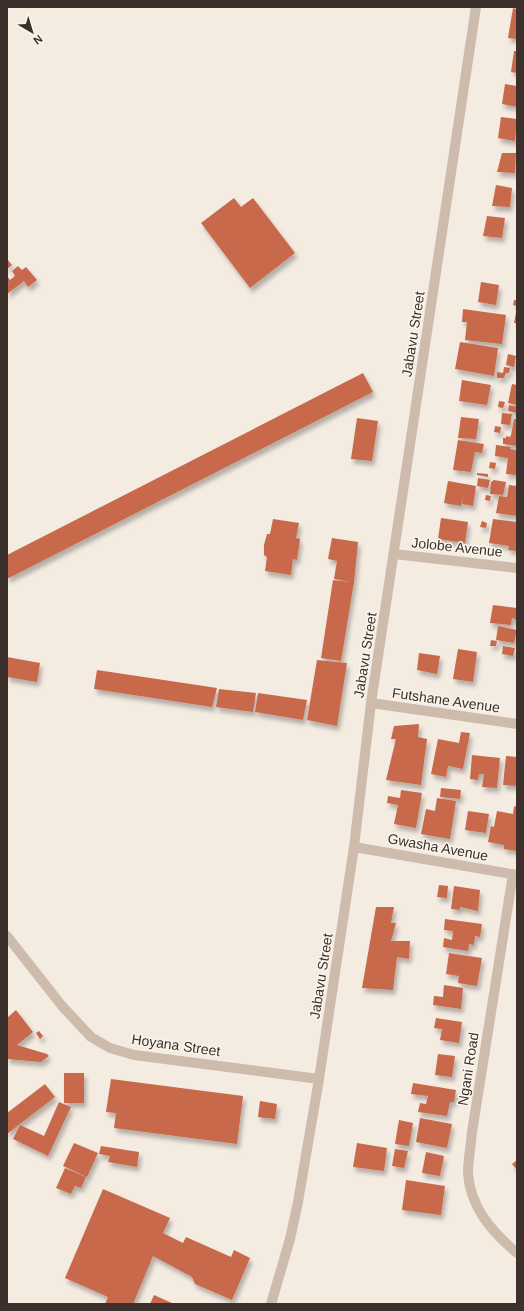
<svg xmlns="http://www.w3.org/2000/svg" width="524" height="1311" font-family="Helvetica,sans-serif">
	<style>
		.building { fill: #c8694b; filter: url(#shadow) }
		.lines { fill: none; stroke-linecap: round; stroke-linejoin: round }
		.minor { stroke: #cdbbac; stroke-width: 10 }
		.labels { text-anchor: middle; stroke-width: 3; stroke-linejoin: round; paint-order: stroke }
		.street-label { font-size: 14px; fill: #3b302b; stroke: #fbf5ee }
	</style>
	<defs>
		<filter id="shadow"><feDropShadow dx="2.5" dy="4.5" stdDeviation="2" flood-color="#0004"/></filter>
	</defs>
	<rect width="100%" height="100%" fill="#f4ebe1"/>
	<path class="building" d="M513 8 517 9V39L508 38Z
		M514 51H517V73L511 72Z
		M505 84 517 86V107L502 104Z
		M501 117 517 119 515 141 498 138Z
		M502 153H516L515 173 497 172Z
		M496 185 512 188 510 207 492 206Z
		M234 198 241 207 253 198 295 253 250 288 201 223Z
		M487 216 505 218 502 238 483 236Z
		M7 259 12 265 7 269Z
		M18 266 22 270 26 267 37 280 28 287 24 281 7 294V276L10 280 15 276 12 271Z
		M481 282 499 285 496 305 478 302Z
		M514 300H517V306L513 305Z
		M463 309 506 315 502 344 465 340 467 322H462Z
		M516 312H517V323H514Z
		M460 342 498 348 494 376 455 369Z
		M508 354 516 356 514 367 506 365Z
		M504 367 510 368 509 373H506L504 378H497V372L503 373Z
		M363 373 373 392 7 579V555Z
		M462 380 491 385 487 405 459 401Z
		M512 384 517 385V405L508 403Z
		M499 401 505 402 503 408 498 407Z
		M509 405 517 407V413L508 411Z
		M502 413 512 414 510 425 501 424Z
		M461 417 479 419 476 439 458 438Z
		M357 418 378 421 372 461 351 459Z
		M514 419H517V446L503 444V438H506V436L510 437 511 435Z
		M495 426 501 427 500 433 494 432Z
		M458 440 484 444 482 453 475 452 471 472 453 470Z
		M496 445 511 447 510 449 517 450 516 475 506 474 508 458 495 456Z
		M490 462 496 463 495 469 489 468Z
		M477 473 488 474V477L477 475Z
		M478 478 490 480 488 488 477 486Z
		M494 480 506 482 503 495 490 494 491 482Z
		M448 481 476 486 473 506 462 504 464 492 461 506 444 503Z
		M509 485 517 486V516L496 513 499 496 507 497Z
		M486 495 491 496 490 501 485 500Z
		M441 518 468 522 465 543 438 539Z
		M273 519 299 523 296 538 300 539 297 560 293 559 291 575 265 571 267 557 264 555V545L267 534H270Z
		M493 519 517 522V551L508 550 509 546 489 543Z
		M482 521 487 523 486 528 480 527Z
		M332 538 358 542 354 582 341 661 321 658 333 580 351 582 334 579 337 561 328 559Z
		M493 605 517 608V620L512 618 511 625 490 623Z
		M498 626 517 630 514 643 496 640Z
		M491 640 497 641 496 646H490Z
		M503 646 515 648 513 656 502 654Z
		M458 649 477 652 473 682 453 679Z
		M419 653 440 656 437 674 417 670Z
		M7 657 40 663 37 682 7 677Z
		M317 660 347 663 337 726 307 720Z
		M97 670 217 688 212 707 94 689Z
		M219 689 256 693 253 712 216 707Z
		M258 693 307 700 303 720 255 712Z
		M419 724 418 737 427 739 421 785 386 780 396 739H391L394 726Z
		M461 732 470 733 463 769 448 766 446 777 431 774 438 739 459 743Z
		M472 755 500 758 497 788 482 787 484 774H479L478 780 470 779Z
		M506 756 517 757V786L503 785Z
		M441 788 461 790 460 799 440 797Z
		M401 790 422 793 416 828 394 824 398 805 387 803 388 796 400 798Z
		M437 798 456 801 450 839 421 834 426 809 435 811Z
		M514 806 517 807V851L504 849V845L488 842 491 826 494 827 497 811 513 814Z
		M468 811 489 814 486 833 465 830Z
		M439 885 448 886 447 898 437 897Z
		M454 886 480 890 478 911 460 907V910L451 909Z
		M376 907H394L391 923H396L391 941H410L409 959 397 957 393 990 362 988Z
		M445 919 482 924 480 937 475 936 474 945 469 944 468 951 443 947 444 938 452 940 453 931 444 930Z
		M449 953 482 958 477 986 458 983 459 976 446 974Z
		M444 985 463 988 461 1009 433 1005 434 996 443 997Z
		M16 1010 33 1032 17 1045 47 1054 49 1056 41 1062 7 1059V1018Z
		M436 1018 462 1022 459 1043 440 1040 442 1029 434 1028Z
		M39 1031 43 1036 40 1039 36 1033Z
		M438 1054 455 1056 452 1077 435 1075Z
		M64 1073H84V1103H64Z
		M111 1079 243 1096 237 1144 114 1128 116 1113 106 1112Z
		M413 1083 456 1090 454 1102H450L447 1116 418 1112 420 1103 426 1104 428 1096 411 1094Z
		M45 1084 55 1097 7 1134V1113Z
		M260 1101 277 1104 275 1119 258 1117Z
		M59 1102 71 1107 48 1156 13 1139 20 1125 44 1136Z
		M420 1118 452 1124 447 1148 416 1142Z
		M399 1120 413 1123 409 1146 395 1144Z
		M74 1143 98 1153 87 1177 63 1166Z
		M357 1143 387 1148 384 1171 353 1167Z
		M101 1146 139 1152 137 1167 108 1162 110 1156 99 1154Z
		M395 1149 408 1151 404 1168 392 1166Z
		M426 1152 444 1156 440 1176 422 1173Z
		M517 1160V1170L512 1164Z
		M65 1168 86 1177 81 1188 75 1186 71 1194 56 1188Z
		M406 1180 445 1186 441 1215 402 1210Z
		M103 1189 170 1218 163 1233 183 1243 186 1237 231 1257 234 1250 250 1258 232 1300 195 1284 192 1277 153 1256 133 1304H105L108 1297 65 1278Z
		M154 1295 174 1304H150Z"/>
	<g class="lines">
		<path class="minor" d="M394 554 517 568
			M371 703 517 724
			M354 847 517 875
			M513 874 472 1132C471 1145 468 1160 468 1173 470 1207 492 1232 517 1253
			M7 936 62 1006 91 1037 110 1048 134 1055 319 1079
			M271 1304 290 1239 298 1202 319 1079 354 847 371 703 476 7"/>
	</g>
	<g class="labels">
		<g class="street-label">
			<text transform="translate(413 334) rotate(-81)" y="5">Jabavu Street</text>
			<text transform="translate(457 547) rotate(6)" y="5">Jolobe Avenue</text>
			<text transform="translate(365 655) rotate(-81)" y="5">Jabavu Street</text>
			<text transform="translate(446 700) rotate(8)" y="5">Futshane Avenue</text>
			<text transform="translate(438 847) rotate(10)" y="5">Gwasha Avenue</text>
			<text transform="translate(321 976) rotate(-81)" y="5">Jabavu Street</text>
			<text transform="translate(176 1045) rotate(8)" y="5">Hoyana Street</text>
			<text transform="translate(468 1069) rotate(-81)" y="5">Ngani Road</text>
		</g>
	</g>
	<rect width="524" height="1311" fill="none" stroke="#3b302b" stroke-width="16"/>
	<g transform="translate(32 32) rotate(142)" stroke="#fbf5ee" stroke-width="3" paint-order="stroke">
	<path d="M0-3L7 15L0 10L-7 15Z" fill="#3b302b"/>
	<text y="-6" font-size="11" font-weight="bold" text-anchor="middle" fill="#3b302b">N</text>
	</g>
</svg>
